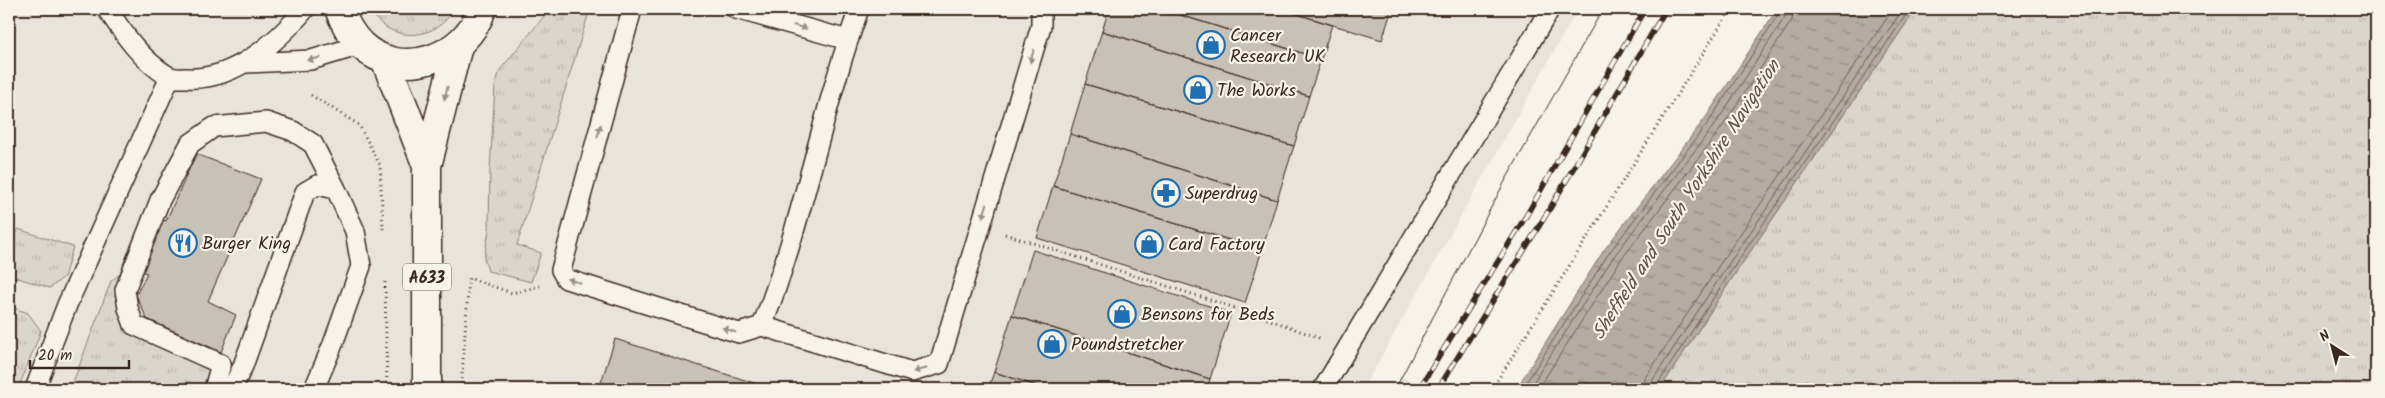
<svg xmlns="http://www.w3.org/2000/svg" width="2385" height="398" font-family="Kalam,sans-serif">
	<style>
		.built { fill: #e9e4d9 }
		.grass { fill: url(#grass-tufts); stroke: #8b8074 }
		.water { fill: url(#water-ripples); stroke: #84786c }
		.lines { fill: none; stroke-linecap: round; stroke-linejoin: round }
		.shore { stroke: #6b5e52; stroke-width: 1 }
		.building { fill: #c8c1b6; stroke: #3b2a1e }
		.lane-casing { stroke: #3b2a1e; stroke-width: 22 }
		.primary-casing { stroke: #3b2a1e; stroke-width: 31 }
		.path { stroke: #3b2a1e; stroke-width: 3; stroke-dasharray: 1 4; stroke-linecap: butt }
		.lane { stroke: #f7f3e8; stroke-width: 19 }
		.primary { stroke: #f7f3e8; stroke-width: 28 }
		.tram { stroke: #3b2a1e; stroke-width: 1 }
		.rail-casing { stroke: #3b2a1e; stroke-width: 5.5 }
		.rail { stroke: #f7f3e8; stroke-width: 4; stroke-dasharray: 11; stroke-linecap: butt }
		.oneway { fill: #998e83 }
		.labels { text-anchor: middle; stroke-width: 4.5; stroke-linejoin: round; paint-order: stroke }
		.shield { fill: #f7f3e8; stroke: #73665b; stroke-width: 1 }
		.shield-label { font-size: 16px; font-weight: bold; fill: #3b2a1e }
		.poi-label { font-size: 18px; fill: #3b2a1e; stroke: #f7f3e8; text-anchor: start }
		.water-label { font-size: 19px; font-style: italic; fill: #5f5145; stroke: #f7f3e8 }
	</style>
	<defs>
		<pattern id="grass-tufts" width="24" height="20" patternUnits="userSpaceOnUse" patternTransform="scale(1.25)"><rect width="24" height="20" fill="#dbd6cb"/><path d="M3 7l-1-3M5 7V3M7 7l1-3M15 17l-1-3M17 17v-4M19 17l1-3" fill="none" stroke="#bdb8ae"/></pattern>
		<pattern id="water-ripples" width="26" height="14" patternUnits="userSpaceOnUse" patternTransform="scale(1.25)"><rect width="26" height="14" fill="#b4aca0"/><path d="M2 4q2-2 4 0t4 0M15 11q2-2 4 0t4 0" fill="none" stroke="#948c82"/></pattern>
	</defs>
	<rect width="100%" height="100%" fill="#f7f3e8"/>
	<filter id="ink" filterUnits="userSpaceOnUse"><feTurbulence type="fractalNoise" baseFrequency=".02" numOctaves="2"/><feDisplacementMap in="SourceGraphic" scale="10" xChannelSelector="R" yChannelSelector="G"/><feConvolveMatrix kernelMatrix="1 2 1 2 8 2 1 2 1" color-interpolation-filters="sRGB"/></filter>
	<g filter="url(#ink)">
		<path class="built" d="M9 9H1578L1363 389H9Z
			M1401 376 1427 389H1395Z"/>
		<path class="grass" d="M370 9H454C436 42 387 44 370 9Z
			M550 9H590L517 245 541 253 531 282 488 271 484 258 489 230 490 170 495 86 500 70Z
			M1916 9H2376V389H1660L1737 271Z
			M18 229 73 247 64 277 50 288 15 277C4 262 13 246 18 229Z
			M120 274 123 278 121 313 214 371 209 389H73L72 385 111 281Z
			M9 306 28 313 41 331 18 389H9V332L12 320 9 318Z"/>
		<path class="water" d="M1777 9H1916L1737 271 1660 389H1516L1604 250 1706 117Z"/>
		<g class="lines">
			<path class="shore" d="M1522 389 1609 253 1710 120 1779 13 1780 9
				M1529 389 1614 256 1716 123 1785 17 1787 9
				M1538 389 1620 261 1722 127 1792 20 1794 9
				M1643 389 1645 378 1722 261 1893 9
				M1650 389 1652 381 1728 265 1903 9
				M1656 389 1657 385 1733 268 1910 9"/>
		</g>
		<path class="building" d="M1109 9H1161L1321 59 1309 96 1102 31Z
			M1161 9H1281L1332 25 1321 59Z
			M1281 9H1392L1382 40Z
			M1102 31 1309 96 1294 146 1085 84Z
			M1085 84 1294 146 1277 200 1070 134Z
			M1070 134 1277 200 1262 250 1053 186Z
			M196 154 261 179 208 301 236 315 221 352 147 319 136 295 147 273 123 265 145 212 166 221Z
			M1053 186 1262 250 1245 303 1037 238Z
			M1033 250 1231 313 1210 379 1012 315Z
			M1012 315 1210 379 1207 389H1046L994 372Z
			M615 339 773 389H599Z
			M994 372 1046 389H988Z"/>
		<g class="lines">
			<defs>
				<path id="lane" d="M107 9C124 34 141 60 168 76 173 79 182 78 187 78 234 81 277 42 305 9
					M632 9 561 270 566 279 739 333 762 326C803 223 821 113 859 9
					M736 9 848 40
					M246 63 311 60 361 45
					M762 326 912 372 939 364 1041 26V9
					M35 389 67 305 170 77
					M214 389 221 364 134 325 128 308 125 290 160 200 190 144 214 127 266 122 293 131 313 144 336 189
					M232 389 243 366 305 192 317 185 336 189 355 231 361 266 333 344 314 389
					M1323 389 1550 9"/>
				<path id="primary" d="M339 9C344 22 351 35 361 45 401 82 466 58 482 9
					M385 59 427 166
					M427 389V166L458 46"/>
			</defs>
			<use href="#lane" class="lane-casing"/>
			<use href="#primary" class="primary-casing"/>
			<path class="path" d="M311 95 359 125 380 165 383 229
				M1005 234 1254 314 1322 339
				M385 282 387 389
				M461 389 469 278 512 293 540 286
				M1492 389 1731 9"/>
			<use href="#lane" class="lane"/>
			<use href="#primary" class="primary"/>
			<path class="tram" d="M1395 389 1504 183 1603 9"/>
			<defs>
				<path id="rail" d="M1419 389 1526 216 1645 9
					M1438 389 1549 210 1666 9"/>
			</defs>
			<use href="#rail" class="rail-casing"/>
			<use href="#rail" class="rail"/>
		</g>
		<defs><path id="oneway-solid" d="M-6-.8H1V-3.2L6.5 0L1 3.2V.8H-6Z" transform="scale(1.25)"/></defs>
		<g class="oneway">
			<use href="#oneway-solid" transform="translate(800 27) rotate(16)"/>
			<use href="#oneway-solid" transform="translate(1032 56) rotate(106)"/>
			<use href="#oneway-solid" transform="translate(314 59) rotate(167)"/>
			<use href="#oneway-solid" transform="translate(446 93) rotate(104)"/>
			<use href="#oneway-solid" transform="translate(599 131) rotate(-75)"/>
			<use href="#oneway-solid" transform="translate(985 211) rotate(107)"/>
			<use href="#oneway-solid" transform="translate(574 281) rotate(-163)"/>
			<use href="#oneway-solid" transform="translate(729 330) rotate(-161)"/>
			<use href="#oneway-solid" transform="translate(920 370) rotate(166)"/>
		</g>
	</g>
	<defs>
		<symbol id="shop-ring" viewBox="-11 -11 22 22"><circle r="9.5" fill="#f7f3e8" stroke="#1f6fb2" stroke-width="1.5"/><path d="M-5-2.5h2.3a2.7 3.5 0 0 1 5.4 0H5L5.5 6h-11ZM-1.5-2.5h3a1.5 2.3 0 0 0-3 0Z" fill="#1f6fb2"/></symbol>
		<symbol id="pharmacy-ring" viewBox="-11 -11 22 22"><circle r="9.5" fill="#f7f3e8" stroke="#1f6fb2" stroke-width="1.5"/><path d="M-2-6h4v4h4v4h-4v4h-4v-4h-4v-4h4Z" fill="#1f6fb2"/></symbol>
		<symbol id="restaurant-ring" viewBox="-11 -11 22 22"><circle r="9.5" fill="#f7f3e8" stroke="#1f6fb2" stroke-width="1.5"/><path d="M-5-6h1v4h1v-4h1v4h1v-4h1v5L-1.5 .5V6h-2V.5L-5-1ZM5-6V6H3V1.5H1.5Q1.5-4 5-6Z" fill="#1f6fb2"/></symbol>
	</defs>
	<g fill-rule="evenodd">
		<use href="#shop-ring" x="1195" y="29" width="32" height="32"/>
		<use href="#shop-ring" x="1182" y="74" width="32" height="32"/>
		<use href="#pharmacy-ring" x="1150" y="177" width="32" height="32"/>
		<use href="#restaurant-ring" x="167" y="227" width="32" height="32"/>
		<use href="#shop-ring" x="1133" y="228" width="32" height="32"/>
		<use href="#shop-ring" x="1106" y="298" width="32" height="32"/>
		<use href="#shop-ring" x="1036" y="328" width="32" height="32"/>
	</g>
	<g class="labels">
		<rect class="shield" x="403" y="263.5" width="48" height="27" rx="4"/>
		<g class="shield-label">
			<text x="427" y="283">A633</text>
		</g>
		<g class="poi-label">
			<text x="1230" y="41">Cancer<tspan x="1230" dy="21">Research UK</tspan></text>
			<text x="1217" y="96">The Works</text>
			<text x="1185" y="199">Superdrug</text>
			<text x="202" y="249">Burger King</text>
			<text x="1168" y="250">Card Factory</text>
			<text x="1141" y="320">Bensons for Beds</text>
			<text x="1071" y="350">Poundstretcher</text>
		</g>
		<g class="water-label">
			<text transform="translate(1685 199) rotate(-57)" y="7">Sheffield and South Yorkshire Navigation</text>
		</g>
	</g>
	<rect width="2385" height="398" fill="none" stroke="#f7f3e8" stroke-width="30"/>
	<rect x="15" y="15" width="2355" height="368" fill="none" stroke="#3b2a1e" stroke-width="2" filter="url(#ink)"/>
	<g transform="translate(2332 346) rotate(324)" stroke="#f7f3e8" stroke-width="4" paint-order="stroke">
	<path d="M0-4L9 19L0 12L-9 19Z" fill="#3b2a1e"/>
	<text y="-8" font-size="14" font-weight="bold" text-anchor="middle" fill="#3b2a1e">N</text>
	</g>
	<path d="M30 360v8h99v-8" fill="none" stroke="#3b2a1e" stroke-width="2.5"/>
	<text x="38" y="360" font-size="15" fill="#3b2a1e" stroke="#f7f3e8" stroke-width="4" paint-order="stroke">20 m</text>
</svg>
